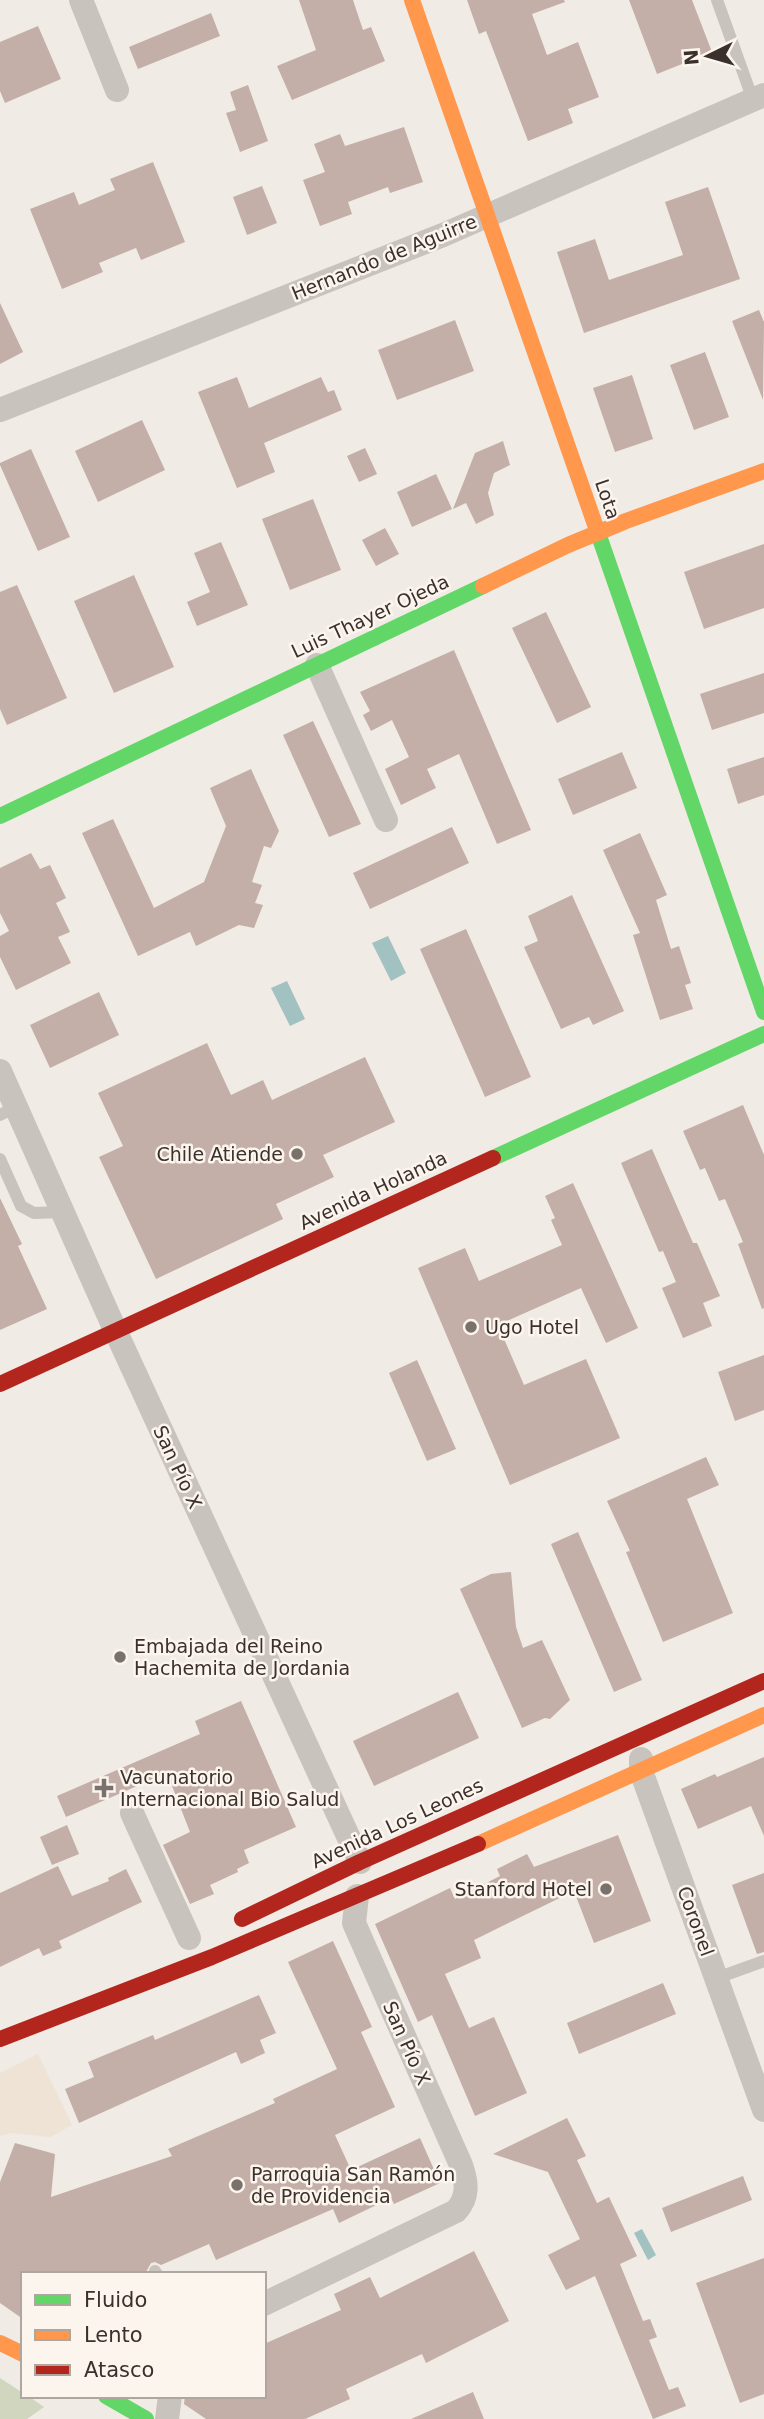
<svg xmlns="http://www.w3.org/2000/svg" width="764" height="2419" font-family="'DejaVu Sans',sans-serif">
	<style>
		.green { fill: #d1d6bf }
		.plaza { fill: #eee3d5 }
		.water { fill: #a1c2c1 }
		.building { fill: #c3afa7 }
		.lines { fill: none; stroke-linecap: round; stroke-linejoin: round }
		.lane { stroke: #c9c3be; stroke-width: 12 }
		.street { stroke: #c9c3be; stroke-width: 24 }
		.fast { stroke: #63d668; stroke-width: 16 }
		.slow { stroke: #ff974d; stroke-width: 16 }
		.jam { stroke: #b3261e; stroke-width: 16 }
		.poi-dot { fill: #7a716c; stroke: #fbf5ee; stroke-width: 2.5 }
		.labels { text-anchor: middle; stroke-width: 5; stroke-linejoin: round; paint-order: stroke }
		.street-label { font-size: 19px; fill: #3b302b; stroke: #fbf5ee }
		.poi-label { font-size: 19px; fill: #3b302b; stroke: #fbf5ee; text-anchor: start }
	</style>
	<rect width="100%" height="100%" fill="#f0ebe5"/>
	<path class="green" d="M0 2378 23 2393V2396H28L44 2407 27 2419H0Z"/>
	<path class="plaza" d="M38 2054 72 2125 50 2137 12 2133 0 2136V2073Z"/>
	<path class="water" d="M388 936 406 973 391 981 372 943Z
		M287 981 305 1019 290 1026 271 988Z
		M642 2229 656 2255 648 2260 634 2233Z"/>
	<path class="building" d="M299 0H353L363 30 371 27 385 61 292 100 277 66 316 50Z
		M467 0H564L565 2 532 14 547 55 578 42 599 97 568 109 573 123 528 141 486 31 479 34Z
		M629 0H692L712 52 657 74Z
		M211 13 220 36 138 69 129 47Z
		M38 26 61 79 5 103 0 91V42Z
		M248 85 268 141 240 152 226 113 236 110 230 92Z
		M404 127 423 182 390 193 388 187 348 202 352 214 320 226 303 180 325 172 314 144 340 134 345 146Z
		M153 162 185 242 141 260 136 248 99 263 103 272 62 289 30 209 74 192 79 205 115 190 110 179Z
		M262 186 277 223 247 235 233 197Z
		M708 187 740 279 584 333 557 252 595 239 609 280 683 255 665 202Z
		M0 303 23 352 0 364Z
		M759 310 764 322 763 400 732 321Z
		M455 320 474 371 397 400 378 350Z
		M705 352 729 417 694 430 670 365Z
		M632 375 653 439 615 452 593 388Z
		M237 377 249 408 321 377 328 392 334 390 342 410 264 443 275 472 237 488 198 392Z
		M142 420 165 470 98 502 75 451Z
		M503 441 510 465 494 473 488 493 494 515 476 524 466 503 453 509 475 453Z
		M365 448 377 474 359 482 347 456Z
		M31 449 70 537 38 551 0 465V463Z
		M436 474 452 509 412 527 397 492Z
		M313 499 341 570 290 590 262 519Z
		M385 528 399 554 376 566 362 540Z
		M221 542 248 605 197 626 187 602 210 592 194 553Z
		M764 544V608L704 629 684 572Z
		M134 575 174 667 114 693 74 601Z
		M17 585 67 698 7 725 0 709V592Z
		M546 612 591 707 557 723 512 628Z
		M454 650 531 830 497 844 459 754 427 769 436 788 401 805 385 769 409 757 392 720 371 731 363 715 370 711 360 692Z
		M764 673V713L712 730 700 694Z
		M313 721 361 824 329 837 283 735Z
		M622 752 637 788 573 815 558 779Z
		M764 757V795L738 804 727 769Z
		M251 769 279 831 271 848 264 846 252 882 262 885 255 903 263 905 254 928 239 925 196 946 190 932 138 956 82 833 113 819 154 908 204 882 226 826 210 788Z
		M452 827 469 863 370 909 353 873Z
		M640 833 667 895 656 900 671 949 679 946 691 983 685 985 693 1009 660 1020 633 935 640 933 603 850Z
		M31 853 40 869 50 865 66 898 56 903 70 932 58 937 71 963 16 990 0 957V936L9 931 0 913V868Z
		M572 895 624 1011 593 1025 589 1017 561 1029 524 947 538 941 528 916Z
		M466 929 531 1077 485 1097 420 949Z
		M99 992 119 1035 50 1068 30 1025Z
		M207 1043 231 1095 263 1080 272 1100 365 1057 395 1122 323 1155 334 1177 276 1204 283 1219 156 1279 99 1157 123 1146 98 1093Z
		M743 1105 764 1155V1308L762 1309 738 1244 743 1242 725 1199 719 1201 705 1168 700 1170 683 1131Z
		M652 1149 693 1243H697L720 1296 703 1303 712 1326 683 1338 662 1288 676 1282 663 1251 659 1252 621 1163Z
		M573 1183 638 1328 606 1343 581 1288 498 1325 524 1385 586 1359 620 1438 510 1485 418 1268 465 1248 479 1281 562 1245 551 1220 555 1218 545 1196Z
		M0 1198 22 1244 18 1246 47 1309 0 1330Z
		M764 1355V1410L735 1421 718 1372Z
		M417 1360 456 1449 427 1461 389 1373Z
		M706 1457 719 1485 687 1499 733 1613 663 1642 626 1552 630 1551 607 1501Z
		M578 1532 642 1680 614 1692 551 1544Z
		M511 1572 516 1627 523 1648 542 1640 570 1700 550 1719 545 1718 522 1728 460 1589 491 1574Z
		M458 1692 479 1738 374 1786 353 1741Z
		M241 1701 296 1827 244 1850 249 1863 237 1869 238 1872 210 1885 214 1894 190 1904 163 1845 190 1832 167 1773 66 1817 57 1796 200 1734 195 1721Z
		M764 1757V1836L751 1806 698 1829 681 1789 715 1774 717 1777Z
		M67 1825 79 1854 52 1865 40 1837Z
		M618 1835 651 1921 594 1943 574 1891 474 1940 481 1958 445 1974 469 2028 494 2017 527 2093 475 2116 432 2015 418 2022 375 1924 450 1888 455 1899 500 1876 497 1869 527 1854 534 1867Z
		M58 1866 72 1896 109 1881 108 1878 126 1869 142 1902 59 1941 62 1948 43 1956 39 1948 0 1967V1893Z
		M764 1873V1952L757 1954 732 1885Z
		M333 1941 372 2027 361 2032 395 2107 335 2135 351 2170 420 2138 440 2183 394 2204 391 2198 339 2223 333 2209 216 2260 209 2244 161 2265 155 2262 151 2263 146 2272 142 2274H23V2319L0 2303V2182L15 2143 55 2154 51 2197 172 2156 168 2149 275 2103 273 2099 337 2069 288 1962Z
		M663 1983 676 2014 579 2054 567 2023Z
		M259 1995 276 2033 260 2040 265 2053 241 2064 236 2052 79 2123 65 2089 94 2077 88 2062 153 2035 155 2040Z
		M567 2118 586 2156 577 2160 597 2203 609 2197 637 2256 620 2264 643 2321 650 2319 657 2337 649 2340 669 2390 678 2387 686 2406 653 2419 595 2276 566 2290 548 2255 580 2239 548 2172 493 2154Z
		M743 2176 752 2200 671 2232 662 2208Z
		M474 2251 509 2321 426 2363 422 2354 346 2389 350 2399 305 2419H206L184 2404 185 2396H264V2344L341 2310 334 2294 370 2277 380 2298Z
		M764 2258V2394L740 2403 696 2283Z
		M473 2392 484 2419H411Z"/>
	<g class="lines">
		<path class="lane" d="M717 0 753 100
			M0 1115 16 1107
			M0 1159 21 1206 34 1213 63 1212
			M717 1978 764 1961
			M155 2271 157 2274"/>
		<path class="street" d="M81 0 117 90
			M0 410 443 235 764 95
			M317 665 386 820
			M0 1071 116 1332 360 1862
			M641 1759V1771L764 2110
			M132 1813 189 1938
			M264 2304 456 2211C469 2197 467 2182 461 2165L354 1923 357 1896
			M167 2419 170 2396"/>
		<path class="fast" d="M598 533 764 1012
			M0 816 483 586
			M493 1158 764 1034
			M106 2396 146 2419"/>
		<path class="slow" d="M412 0 598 533
			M483 586 568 545 626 521 764 471
			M478 1844 764 1715
			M0 2343 23 2354"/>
		<path class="jam" d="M0 1384 493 1158
			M242 1919 360 1862 764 1681
			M0 2039 212 1957 478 1844"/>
	</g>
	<g class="poi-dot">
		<circle cx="297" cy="1154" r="7"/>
		<circle cx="471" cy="1327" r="7"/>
		<circle cx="120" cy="1657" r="7"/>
		<path d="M100.5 1777.5h7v7h7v7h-7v7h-7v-7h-7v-7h7z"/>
		<circle cx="606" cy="1889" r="7"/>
		<circle cx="237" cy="2185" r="7"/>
	</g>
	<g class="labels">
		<g class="street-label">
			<text transform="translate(384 257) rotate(-22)" y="7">Hernando de Aguirre</text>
			<text transform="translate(608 499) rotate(71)" y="7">Lota</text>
			<text transform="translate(370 616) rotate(-25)" y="7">Luis Thayer Ojeda</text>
			<text transform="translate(373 1190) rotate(-25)" y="7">Avenida Holanda</text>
			<text transform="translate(178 1467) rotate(65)" y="7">San Pío X</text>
			<text transform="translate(397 1823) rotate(-25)" y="7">Avenida Los Leones</text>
			<text transform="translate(696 1921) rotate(70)" y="7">Coronel</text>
			<text transform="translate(407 2043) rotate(66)" y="7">San Pío X</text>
		</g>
		<g class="poi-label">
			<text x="283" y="1161" text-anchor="end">Chile Atiende</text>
			<text x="485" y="1334">Ugo Hotel</text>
			<text x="134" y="1653">Embajada del Reino<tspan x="134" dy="22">Hachemita de Jordania</tspan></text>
			<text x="120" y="1784">Vacunatorio<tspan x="120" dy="22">Internacional Bio Salud</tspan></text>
			<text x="592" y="1896" text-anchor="end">Stanford Hotel</text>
			<text x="251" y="2181">Parroquia San Ramón<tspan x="251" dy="22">de Providencia</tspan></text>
		</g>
	</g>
	<rect x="21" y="2272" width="245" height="126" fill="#fbf5ee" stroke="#aea6a0" stroke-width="2"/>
	<rect x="35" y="2295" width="35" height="10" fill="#63d668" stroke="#aea6a0" stroke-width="2"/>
	<text x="84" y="2307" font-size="21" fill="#3b302b">Fluido</text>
	<rect x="35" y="2330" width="35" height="10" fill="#ff974d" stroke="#aea6a0" stroke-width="2"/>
	<text x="84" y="2342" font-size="21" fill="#3b302b">Lento</text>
	<rect x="35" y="2365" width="35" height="10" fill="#b3261e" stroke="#aea6a0" stroke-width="2"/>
	<text x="84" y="2377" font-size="21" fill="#3b302b">Atasco</text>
	<g transform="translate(708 56) rotate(265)" stroke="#fbf5ee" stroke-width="5" paint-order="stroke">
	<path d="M0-5L12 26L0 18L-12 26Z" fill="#3b302b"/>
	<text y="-10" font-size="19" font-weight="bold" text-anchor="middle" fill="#3b302b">N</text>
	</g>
</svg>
